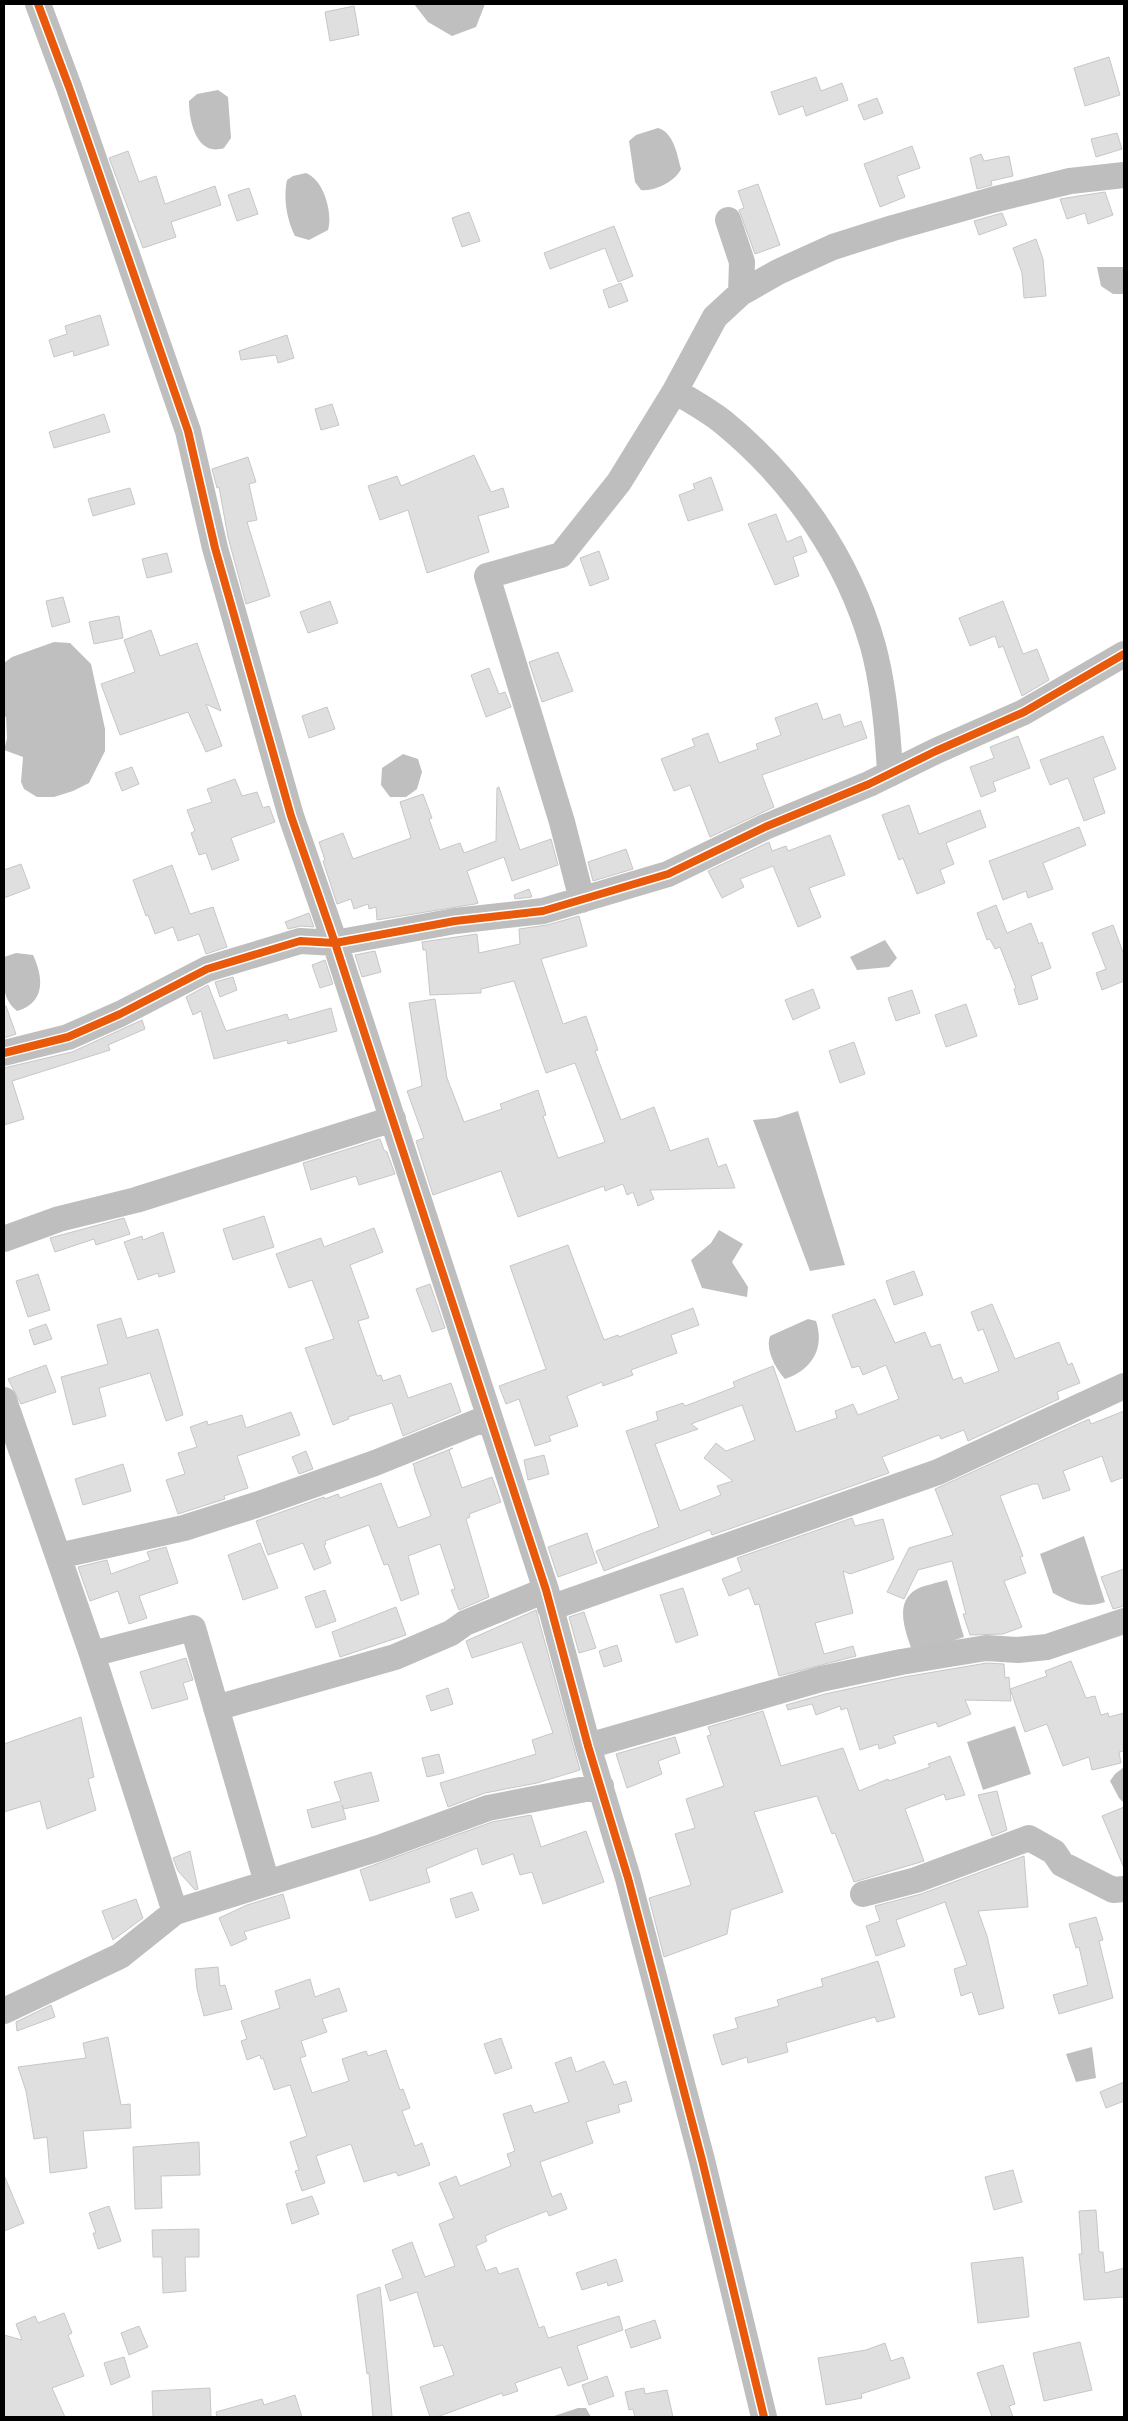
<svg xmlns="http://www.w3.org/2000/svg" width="1128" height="2421" font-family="Arial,sans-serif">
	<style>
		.water { fill: #bfbfbf }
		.building { fill: #dfdfdf; stroke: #c7c7c7; fill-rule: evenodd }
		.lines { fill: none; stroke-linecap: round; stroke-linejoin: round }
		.minor { stroke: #bebebe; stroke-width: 26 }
		.cycleway-casing { stroke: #fff; stroke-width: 11 }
		.cycleway { stroke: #e8590c; stroke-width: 8 }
	</style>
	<rect width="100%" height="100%" fill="#fff"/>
	<path class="water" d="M414 4H485L476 27 452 36 428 22Z
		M218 90 228 97 231 138 224 148C197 157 189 122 189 101L197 94Z
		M658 128C674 133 677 154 681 169 676 181 654 192 641 190L635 182 629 141 636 135Z
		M306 173C324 180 333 213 328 230L309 240 295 236C287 220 283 199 287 180L293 176Z
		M1097 267H1124V294H1113L1101 286Z
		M54 642 70 643 91 664 105 729V751L89 783 73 791 54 797H37L24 789 21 782 23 757 4 750 7 738 6 717 4 716V663L12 657Z
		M403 754 418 759 422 772 417 789 406 797H390L381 785 382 768Z
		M885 940 897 958 889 967 857 970 850 957Z
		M16 953 33 955C44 978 45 1003 17 1011 0 998 4 979 4 957Z
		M798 1111 845 1265 810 1271 753 1120 776 1118Z
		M719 1230 743 1244 732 1262 748 1287 747 1297 702 1288 691 1260 711 1243Z
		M808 1319 816 1321C825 1348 812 1370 785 1379 776 1369 765 1350 770 1336Z
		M1084 1536 1105 1602C1086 1609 1071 1603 1053 1593L1040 1554Z
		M947 1580 964 1637 913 1654C907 1634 892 1603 917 1589 925 1585 937 1583 947 1580Z
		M1015 1726 1031 1774 983 1790 967 1742Z
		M1124 1767V1803L1119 1798 1110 1781 1115 1774Z
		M1092 2047 1096 2078 1076 2082 1066 2054Z
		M578 2408H586L591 2417H551Z"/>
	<path class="building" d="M354 6 359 35 330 41 325 12Z
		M1109 57 1120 95 1085 106 1074 68Z
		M816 77 821 91 842 83 848 100 806 116 803 106 779 115 771 92Z
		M877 98 883 113 864 120 858 105Z
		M1117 133 1122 149 1096 157 1091 139Z
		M912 146 920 168 897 176 905 197 880 207 864 164Z
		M128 151 139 182 156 176 165 204 215 186 221 205 171 222 176 237 143 248 109 158Z
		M981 154 984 161 1009 156 1013 176 991 181 992 185 977 189 970 158Z
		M758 184 780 245 755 254 739 210 744 208 738 191Z
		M249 188 258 214 237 221 228 195Z
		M1105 192 1113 215 1088 224 1085 213 1067 219 1060 199Z
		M469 212 480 241 462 247 452 218Z
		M1002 213 1007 225 979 235 974 221Z
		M614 226 633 276 618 282 605 248 550 269 544 253Z
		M1036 239 1043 259 1046 296 1024 298 1022 273 1013 248Z
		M621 283 628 301 609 308 603 290Z
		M100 315 109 345 74 356 73 351 54 357 49 340 67 334 65 326Z
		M287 335 294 358 278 363 276 355 241 360 239 351Z
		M332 404 339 425 321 430 315 409Z
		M104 414 110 432 54 448 49 432Z
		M474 455 491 492 503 488 509 507 478 516 489 552 427 573 408 510 380 520 368 486 397 476 401 486Z
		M248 457 256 482 249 484 257 520 247 522 270 596 246 604 228 537 219 487 217 488 212 469Z
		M711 477 723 510 688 521 679 495 695 489 693 484Z
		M130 488 135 504 93 516 88 499Z
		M776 514 787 542 801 536 807 552 793 557 799 576 775 585 748 524Z
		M599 551 609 579 590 586 580 558Z
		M167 553 172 572 147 578 142 559Z
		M63 597 70 622 52 627 46 601Z
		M330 601 338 623 308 633 300 612Z
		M1003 601 1023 654 1037 649 1049 680 1022 696 1003 646 999 648 995 636 970 646 959 618Z
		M119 616 123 638 94 644 89 622Z
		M151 630 160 656 197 643 221 711 206 704 222 746 206 752 188 712 120 735 101 684 135 672 124 640Z
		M558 652 573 691 542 702 529 662Z
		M489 668 499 694 505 692 511 707 486 717 471 675Z
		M817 703 823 720 840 714 844 727 861 721 867 738 762 775 774 807 710 837 690 785 674 791 661 759 695 746 692 739 708 733 719 763 758 749 756 744 781 735 775 718Z
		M327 707 335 729 309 738 302 716Z
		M1018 736 1030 768 993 782 996 791 981 797 970 767 994 758 990 747Z
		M1103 736 1116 769 1093 778 1105 813 1084 821 1068 778 1050 785 1040 760Z
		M132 767 139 784 122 791 115 773Z
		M235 779 242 796 257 792 263 808 269 806 275 822 231 838 239 860 212 870 206 853 199 855 191 833 195 831 187 810 212 802 207 789Z
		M499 787 520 850 551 839 558 865 512 881 504 857 467 871 478 903 475 904 377 920 376 907 369 909 368 904 354 909 351 899 337 904 323 861 325 860 319 842 343 833 353 859 411 838 400 802 423 794 432 818 429 819 440 850 460 843 464 853 496 841 497 788Z
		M909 805 919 834 980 810 986 827 946 843 954 864 940 870 945 883 917 894 903 858 899 860 882 815Z
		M1079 827 1086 845 1043 863 1053 889 1028 898 1026 891 1003 900 989 861Z
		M830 835 845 875 809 888 821 917 798 927 773 866 740 879 744 887 722 898 708 871 769 842 772 851 786 846 788 851Z
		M626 849 633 869 593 881 588 862Z
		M21 864 30 888 4 898V870Z
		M172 865 190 914 213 907 227 947 206 954 199 934 178 941 173 927 155 934 148 915 146 916 133 880Z
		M529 889 532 897 515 899 514 895Z
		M996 905 1007 933 1031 923 1039 944 1042 942 1051 968 1031 976 1038 999 1019 1005 1014 989 1016 988 1000 947 995 949 990 939 987 940 977 913Z
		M309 913 314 927 301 926 288 929 285 922Z
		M579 916 587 946 541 959 563 1024 586 1016 598 1050 595 1051 621 1120 654 1107 670 1151 708 1138 718 1167 726 1164 735 1188 650 1190 654 1199 638 1206 633 1192 627 1195 623 1184 605 1191 604 1186 518 1217 501 1171 433 1195 416 1141 424 1138 407 1091 422 1086 409 1003 435 999 447 1078 464 1122 502 1109 500 1104 538 1090 546 1115 543 1116 558 1158 605 1142 575 1063 546 1073 514 981 481 989V993L430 995 426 950H423L422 942 477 934 479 953 520 944 519 929 547 925Z
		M1113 925 1124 955V981L1102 990 1096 973 1106 969 1092 933Z
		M375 951 381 972 362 977 355 955Z
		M325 960 333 984 320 988 312 965Z
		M233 977 237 990 220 997 215 982Z
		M208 985 226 1031 287 1014 289 1020 331 1008 337 1031 288 1044 287 1040 214 1059 201 1011 193 1015 186 997Z
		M813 989 820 1008 793 1020 785 1000Z
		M912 990 920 1013 896 1021 888 998Z
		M966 1004 977 1036 946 1047 935 1015Z
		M4 1006H6L16 1034 4 1038Z
		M142 1020 145 1029 108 1045 110 1050 12 1081 24 1119 4 1125V1068L72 1052Z
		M854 1042 865 1074 840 1083 829 1051Z
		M380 1139 384 1150 387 1152 395 1174 359 1185 356 1176 311 1190 303 1163Z
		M264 1216 274 1247 233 1260 223 1229Z
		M124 1218 130 1234 96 1245 94 1239 55 1252 50 1238Z
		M374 1228 383 1252 350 1265 369 1318 358 1321 377 1376 381 1375 383 1381 400 1375 408 1398 451 1383 461 1412 403 1436 392 1403 348 1417 349 1419 333 1425 305 1348 334 1339 312 1280 289 1288 276 1254 321 1238 324 1247Z
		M163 1232 175 1272 159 1277 158 1273 138 1280 124 1242 142 1236 143 1240Z
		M568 1245 604 1340 618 1335 619 1337 693 1308 699 1325 671 1335 677 1353 631 1370 633 1375 603 1386 602 1382 567 1396 578 1426 549 1436 551 1441 535 1446 519 1399 506 1404 499 1386 546 1369 510 1266Z
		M914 1271 923 1295 894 1305 886 1281Z
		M38 1274 50 1310 28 1317 16 1281Z
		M430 1284 445 1328 432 1332 416 1289Z
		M875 1299 895 1343 925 1332 931 1347 940 1344 953 1380 961 1377 964 1384 999 1371 983 1329 978 1331 971 1312 992 1304 1015 1359 1059 1342 1068 1365 1072 1363 1080 1383 1057 1392 1059 1399 968 1441 964 1430 941 1439 939 1435 882 1457 889 1473 712 1535 710 1530 604 1571 596 1551 659 1527 626 1431 658 1420 656 1412 683 1403 685 1406 735 1387 733 1382 773 1366 796 1432 837 1418 835 1411 853 1404 858 1415 899 1399 886 1365 863 1375 859 1366 852 1368 832 1315ZM742 1405 755 1440 726 1451 716 1443 704 1458 733 1481 717 1486 721 1495 680 1511 655 1444 698 1429 691 1424Z
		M121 1318 127 1338 158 1329 183 1415 166 1421 150 1373 99 1388 106 1416 73 1425 61 1377 108 1364 97 1325Z
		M46 1324 52 1339 34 1345 29 1330Z
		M46 1365 56 1392 21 1404 8 1379Z
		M1124 1411V1477L1111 1482 1102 1456 1063 1471 1070 1490 1043 1499 1038 1484H1033L1000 1496 1023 1556 1020 1557 1026 1573 1004 1581 1022 1627 1003 1634 970 1635 963 1614H966L952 1561 918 1570 904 1599 887 1592 909 1548 953 1535 935 1489 1089 1419 1091 1424Z
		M291 1412 300 1435 237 1456 248 1488 224 1496 225 1499 178 1514 166 1480 185 1474 178 1453 197 1447 190 1427 207 1421 208 1425 242 1415 246 1428Z
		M453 1448 449 1450 462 1488 492 1477 501 1502 469 1514 470 1517 466 1519 489 1597 459 1610 451 1590 455 1589 440 1544 408 1556 419 1594 401 1601 388 1564 384 1565 369 1525 325 1541 326 1544 324 1545 331 1563 314 1570 303 1543 268 1555 256 1521 324 1497 325 1499 338 1494 340 1498 381 1483 398 1528 431 1516 414 1469H415L413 1464Z
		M306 1451 313 1469 299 1474 292 1457Z
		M544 1455 549 1474 528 1480 524 1460Z
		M123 1464 131 1491 83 1505 75 1479Z
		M852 1518 855 1526 883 1519 894 1559 850 1574 843 1571 853 1613 815 1623 824 1654 853 1646 856 1656 779 1676 759 1604 755 1605 749 1588 729 1596 722 1579 742 1571 737 1558Z
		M587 1533 597 1563 558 1577 548 1547Z
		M260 1543 278 1588 243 1600 228 1555Z
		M166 1547 178 1583 139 1596 147 1618 129 1624 118 1591 90 1601 78 1567 107 1560 111 1574 150 1560 147 1552Z
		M1124 1569V1606L1113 1609 1101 1577Z
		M683 1588 698 1635 676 1643 660 1595Z
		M325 1590 336 1621 316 1628 305 1597Z
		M396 1607 406 1635 340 1657 332 1632Z
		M536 1610 580 1770 537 1783 485 1793 448 1807 440 1783 536 1754 532 1740 553 1733 522 1642 472 1658 466 1641Z
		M584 1612 596 1648 579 1653 569 1617Z
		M617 1645 622 1661 604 1667 599 1651Z
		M186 1658 193 1680 183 1683 188 1699 152 1709 140 1672Z
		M1071 1661 1086 1698 1095 1696 1101 1715 1108 1713 1109 1717 1124 1713V1751L1119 1752 1121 1763 1092 1770 1089 1757 1063 1766 1047 1724 1025 1732 1010 1689 1047 1676 1045 1671Z
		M987 1663 1004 1664 1005 1678 1009 1677 1011 1701 965 1700 971 1714 938 1727 936 1722 893 1736 896 1743 879 1749 878 1744 860 1750 847 1708 841 1710 840 1706 816 1715 812 1704 788 1710 786 1705 825 1694 904 1677Z
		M448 1688 453 1704 431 1711 426 1696Z
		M763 1711 781 1766 843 1748 859 1791 888 1779 889 1781 930 1767 928 1764 950 1756 965 1795 946 1800 944 1794 905 1809 924 1861 854 1882 835 1833 832 1834 817 1796 754 1812 783 1892 731 1910 727 1934 664 1957 649 1898 691 1885 675 1834 695 1828 686 1799 724 1786 707 1736 711 1735 708 1727Z
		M81 1717 94 1777 88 1779 96 1810 47 1829 40 1801 4 1812V1744Z
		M675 1737 680 1753 658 1761 662 1774 627 1788 616 1754Z
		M439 1754 444 1773 427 1777 422 1758Z
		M371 1772 379 1801 344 1809 342 1805 346 1819 312 1828 307 1810 341 1801 334 1782Z
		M997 1791 1007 1830 992 1836 978 1795Z
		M1124 1807V1868L1102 1816Z
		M531 1815 541 1847 586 1831 604 1882 543 1904 532 1872 520 1875 513 1854 482 1865 477 1848 426 1869 430 1882 370 1901 360 1870 492 1822Z
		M190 1851 198 1889 195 1890 178 1871 173 1858Z
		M1024 1856 1028 1907 978 1911 987 1936 1004 2008 979 2015 972 1992 961 1996 954 1969 967 1965 945 1902 896 1920 905 1946 876 1956 866 1926 880 1921 875 1906 921 1894Z
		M472 1892 479 1910 456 1918 450 1899Z
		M283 1894 290 1918 244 1932 247 1939 231 1946 219 1918 247 1905Z
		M136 1899 143 1918 113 1940 102 1911Z
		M1096 1917 1103 1940 1099 1941 1113 1998 1059 2014 1053 1995 1088 1985 1079 1947 1076 1948 1069 1924Z
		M878 1961 895 2017 877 2022 875 2017 786 2043 788 2052 748 2063 747 2057 722 2065 713 2035 738 2028 735 2018 779 2006 777 2000 823 1986 821 1979Z
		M218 1967 220 1986 225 1985 232 2009 204 2016 197 1989 195 1969Z
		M310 1979 315 1997 339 1988 347 2011 322 2019 327 2032 301 2041 306 2056 300 2058 312 2093 349 2081 342 2059 366 2051 368 2056 386 2050 400 2090 403 2089 410 2108 402 2111 415 2146 422 2143 430 2165 398 2176 396 2172 364 2182 351 2144 316 2156 325 2183 302 2191 295 2171 299 2170 290 2142 307 2136 290 2085 274 2090 263 2058 261 2059 260 2055 247 2060 241 2041 247 2039 241 2021 280 2008 275 1991Z
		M51 2005 55 2017 17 2031 16 2022Z
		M108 2037 121 2105 130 2104 131 2128 83 2131 87 2168 50 2173 47 2137 34 2139 26 2091 18 2067 86 2058 83 2043Z
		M501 2038 512 2068 495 2074 484 2044Z
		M571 2057 576 2072 604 2061 614 2085 626 2081 632 2101 618 2105 620 2112 586 2122 593 2143 540 2162 552 2197 561 2193 567 2209 549 2216 547 2211 503 2228 485 2236 487 2241 476 2246 486 2271 496 2267 499 2274 518 2268 539 2328 544 2326 548 2338 619 2316 623 2330 577 2346 588 2379 568 2386 561 2367 515 2383 518 2391 503 2396 502 2393 437 2417H430L420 2387 454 2375 443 2345 434 2347 417 2292 390 2301 385 2285 403 2278 392 2250 412 2242 425 2277 455 2266 439 2224 454 2218 439 2183 456 2176 460 2186 511 2166 507 2154 515 2151 503 2114 531 2105 534 2113 569 2102 555 2063Z
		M1124 2082V2101L1106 2108 1100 2092Z
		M199 2142 200 2175 161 2176 162 2208 135 2209 133 2147Z
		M1013 2170 1022 2202 994 2210 985 2177Z
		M4 2175 24 2223 4 2231Z
		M312 2196 319 2214 292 2224 286 2204Z
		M109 2206 121 2241 98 2249 93 2233H96L89 2213Z
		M1096 2210 1099 2252H1103L1105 2273 1124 2268V2297L1084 2300 1079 2254H1082L1079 2211Z
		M199 2229V2257H185L186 2291 163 2293 162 2257H153L152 2230Z
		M1023 2257 1029 2317 978 2323 971 2263Z
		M616 2259 623 2281 608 2286 607 2282 582 2290 576 2273Z
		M380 2287 382 2305 392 2417H373L369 2373 367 2374 357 2295Z
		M64 2313 72 2333 68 2335 84 2376 52 2388 65 2417H4V2335L22 2340 16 2324 35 2316 38 2323Z
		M655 2320 661 2338 631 2348 625 2330Z
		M139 2326 148 2347 129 2355 121 2333Z
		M1080 2342 1092 2390 1044 2401 1033 2353Z
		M885 2343 891 2361 903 2357 910 2378 861 2394 862 2398 826 2405 818 2358 866 2350Z
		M124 2357 130 2377 111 2385 104 2363Z
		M1003 2365 1015 2404 1009 2406 1013 2417H992L977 2373Z
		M607 2376 614 2396 589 2405 582 2385Z
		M210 2388 211 2417H153L152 2391Z
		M644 2388 645 2394 667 2390 673 2417H635L633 2409 629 2410 625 2392Z
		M295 2395 302 2417H217L216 2412 262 2399 264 2405Z"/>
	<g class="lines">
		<path class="minor" d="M38 4 69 87 188 431 215 548 291 816 335 943 546 1590 588 1746 628 1878 702 2160 764 2417
			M728 220 742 262 741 293
			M675 391C691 401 708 410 723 422 793 479 848 558 873 646 884 687 888 731 890 774
			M582 900 562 822 487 576 561 555 619 482 675 391 715 317 741 293 778 272 833 247 893 228 992 200 1070 181 1124 175
			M4 1053 68 1037 120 1014 207 969 300 941 335 943 455 921 543 911 668 874 765 827 869 784 936 751 1024 712 1124 654
			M4 1239 59 1219 136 1200 393 1119
			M4 1400 92 1654 175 1912
			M58 1556 184 1528 256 1505 375 1463 489 1417
			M550 1608 938 1472 1124 1386
			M92 1654 193 1628 267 1883
			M216 1708 395 1657 451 1633 465 1623 546 1590
			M588 1746 821 1679 901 1662 986 1648 1018 1650 1047 1647 1124 1621
			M863 1894 916 1880 1029 1838 1054 1852 1062 1864 1113 1890 1124 1889
			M4 2011 120 1956 175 1912 379 1848 488 1808 601 1786"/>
		<defs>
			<path id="cycleway" d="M38 4 69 87 188 431 215 548 291 816 335 943 546 1590 588 1746 628 1878 702 2160 764 2417
				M4 1053 68 1037 120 1014 207 969 300 941 335 943 455 921 543 911 668 874 765 827 869 784 936 751 1024 712 1124 654"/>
		</defs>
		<use href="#cycleway" class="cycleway-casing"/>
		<use href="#cycleway" class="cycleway"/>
	</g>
	<rect width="1128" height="2421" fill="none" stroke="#000000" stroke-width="10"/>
</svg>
